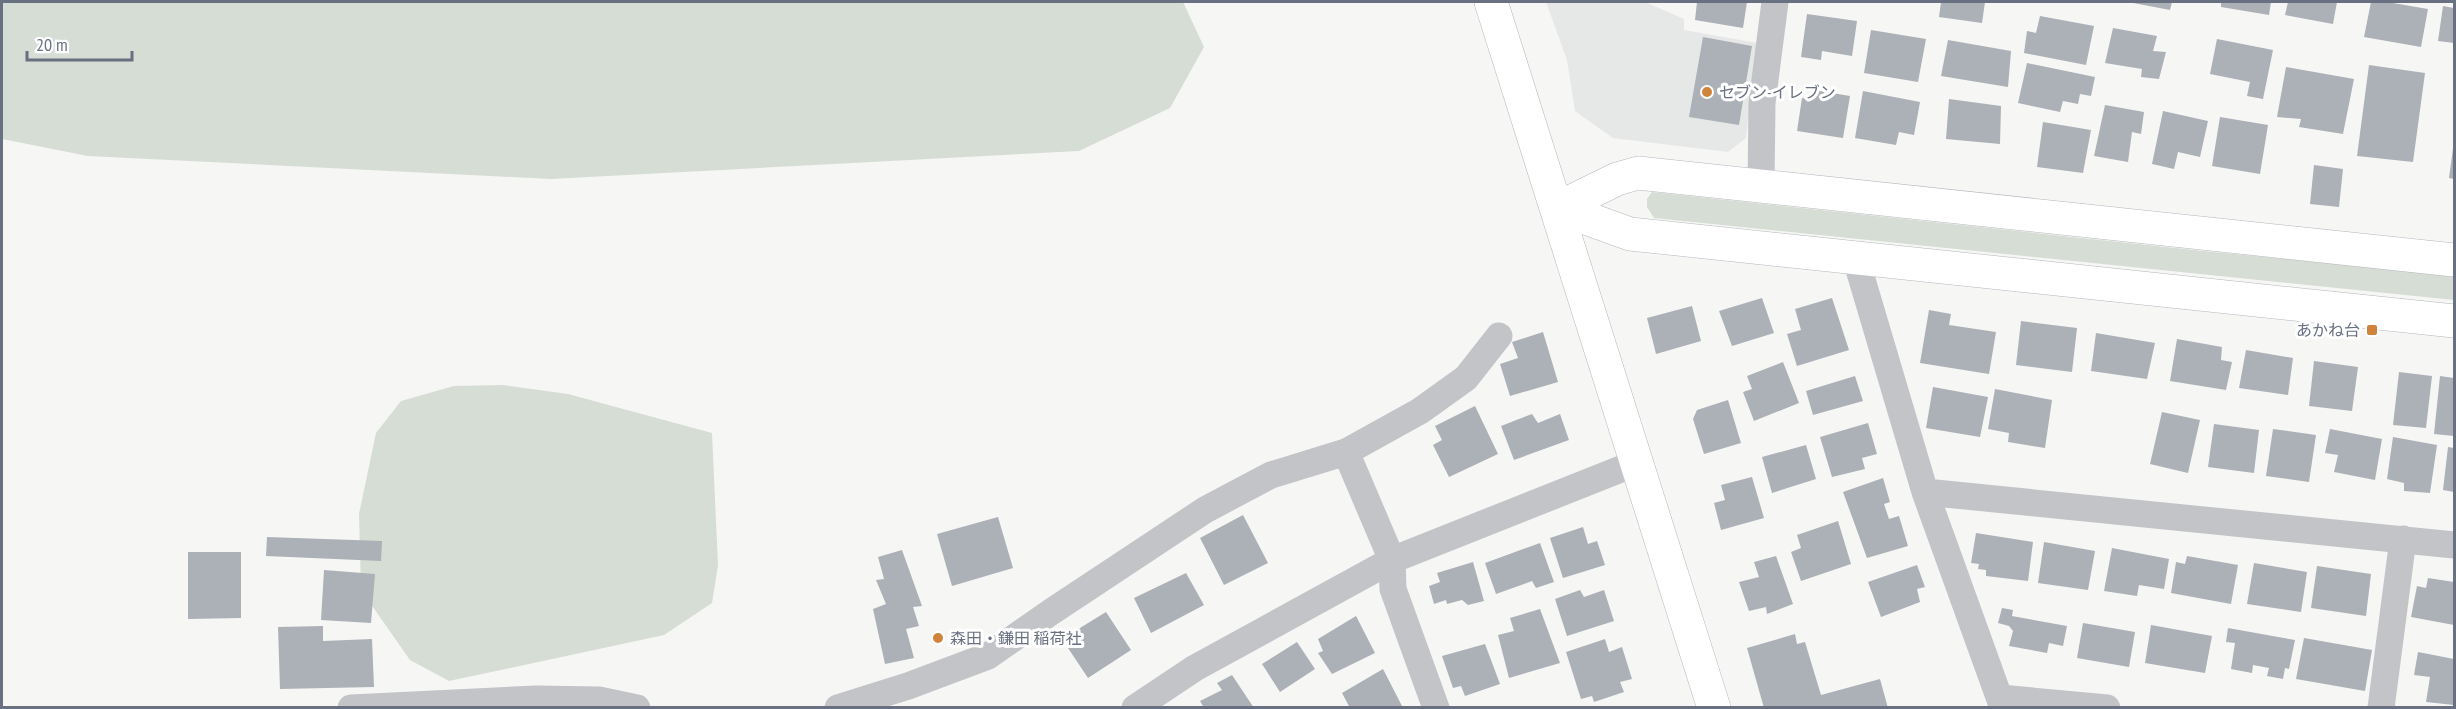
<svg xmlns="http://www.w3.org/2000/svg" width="2456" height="709" font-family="'PT Sans Narrow','Noto Sans JP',sans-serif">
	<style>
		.built { fill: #e6e7e7 }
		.green { fill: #d6ddd5 }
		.building { fill: #acb0b7 }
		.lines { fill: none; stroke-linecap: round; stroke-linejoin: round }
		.secondary-casing { stroke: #b5b7bd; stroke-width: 34 }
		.street { stroke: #c3c4c8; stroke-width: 27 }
		.secondary { stroke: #fff; stroke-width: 33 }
		.poi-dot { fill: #cf833b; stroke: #fff; stroke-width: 2 }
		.labels { text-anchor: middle; stroke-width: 6; stroke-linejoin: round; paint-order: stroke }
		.poi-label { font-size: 16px; fill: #697081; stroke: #fff; text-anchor: start }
	</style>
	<rect width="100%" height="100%" fill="#f6f6f4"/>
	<path class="built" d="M1546 2H1645L1684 19V30L1757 43 1746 138 1728 152 1613 138 1575 111 1567 60Z"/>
	<path class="green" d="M2 2H1183L1204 47 1170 108 1079 151 551 179 88 156 2 139Z
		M1652 192 2213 252 2454 275V300L1654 218 1647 207V199Z
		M503 385 568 394 712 433 718 565 712 603 664 635 449 681 410 660 361 590 359 514 376 433 401 401 454 386Z"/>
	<path class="building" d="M1697 2H1747L1743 28 1695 20Z
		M1941 2H1985L1982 23 1939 17Z
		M2128 2H2172L2170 10Z
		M2221 2H2271L2269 15 2221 7Z
		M2288 2H2337L2333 24 2285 15Z
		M2371 2H2387L2428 9 2421 47 2364 37Z
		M2443 6 2454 8V43L2438 41Z
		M1807 14 1857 21 1852 56 1822 51 1821 60 1801 57Z
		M2040 16 2094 26 2086 65 2024 53 2027 31 2036 33Z
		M2113 28 2157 36 2153 51 2166 52 2159 79 2141 77 2142 69 2105 63Z
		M1871 30 1926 39 1918 82 1864 73Z
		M1703 37 1752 46 1739 125 1689 117Z
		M2217 39 2273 50 2263 99 2247 96 2250 82 2210 74Z
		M1948 40 2011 51 2008 87 1941 76Z
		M2027 63 2095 77 2091 96 2080 94 2078 104 2063 101 2060 112 2018 103Z
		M2369 65 2425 73 2413 162 2357 156Z
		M2286 67 2354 79 2343 134 2299 127 2301 119 2277 117Z
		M1814 90 1850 96 1843 138 1797 131 1802 98 1812 99Z
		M1863 91 1920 102 1914 135 1899 132 1896 145 1855 138Z
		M1949 99 2001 106 2000 144 1946 139Z
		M2105 105 2144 112 2141 134 2132 132 2128 162 2094 156Z
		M2163 111 2208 121 2200 157 2178 152 2174 169 2152 164Z
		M2220 117 2268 125 2260 174 2212 166Z
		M2043 122 2091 130 2083 173 2037 167Z
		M2453 148H2454V179L2449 178Z
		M2314 165 2343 169 2339 207 2310 204Z
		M1762 298 1774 333 1732 346 1719 311Z
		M1832 298 1849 350 1797 366 1787 334 1801 330 1795 309Z
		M1692 306 1701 341 1656 354 1647 318Z
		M1929 310 1951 314 1949 325 1996 332 1989 374 1920 363Z
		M2021 321 2077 328 2072 372 2016 365Z
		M1543 332 1558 382 1510 396 1500 364 1518 358 1512 342Z
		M2096 333 2155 343 2147 379 2091 371Z
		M2177 339 2222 347 2221 360 2232 362 2226 390 2170 381Z
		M2246 350 2293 358 2288 395 2239 388Z
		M2314 361 2358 367 2352 411 2309 406Z
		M1783 362 1799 403 1754 421 1743 392 1752 389 1747 376Z
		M2399 372 2432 376 2426 428 2393 425Z
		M1855 376 1863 401 1813 415 1806 391Z
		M2440 376 2454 378V436L2434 434Z
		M1933 387 1988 397 1980 437 1926 428Z
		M1995 389 2052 400 2045 448 2008 442 2009 433 1988 429Z
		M1728 400 1741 443 1704 454 1693 419 1697 410Z
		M1475 406 1498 454 1449 477 1433 445 1442 440 1435 426Z
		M2162 412 2200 420 2188 473 2150 464Z
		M1532 414 1538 423 1560 414 1569 440 1514 460 1501 426Z
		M1868 423 1877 454 1862 458 1865 469 1832 477 1820 437Z
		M2214 424 2259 430 2254 473 2208 467Z
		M2273 429 2316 435 2309 482 2266 476Z
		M2330 429 2382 439 2375 480 2334 472 2338 455 2325 453Z
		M2393 437 2437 445 2430 493 2404 491V483L2387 479Z
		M1806 445 1816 479 1772 493 1762 457Z
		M2448 447 2454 448V492L2443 490Z
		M1752 477 1764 518 1721 530 1714 503 1725 500 1721 485Z
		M1883 478 1890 502 1884 504 1889 519 1899 516 1908 546 1867 558 1843 492Z
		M1243 515 1268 563 1224 585 1200 538Z
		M998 517 1013 568 952 586 937 534Z
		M1838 521 1851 564 1801 581 1791 552 1801 548 1797 535Z
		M1583 527 1588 544 1597 541 1605 565 1563 578 1550 538Z
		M1976 533 2033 542 2028 581 1986 576V570L1978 569 1979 564 1971 563Z
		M267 537 382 541 381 561 266 556Z
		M2044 542 2095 551 2088 590 2038 583Z
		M1540 543 1554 582 1536 588 1532 581 1496 594 1485 563Z
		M2112 548 2169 559 2164 589 2139 585 2137 596 2104 591Z
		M902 550 922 606 913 607 919 626 906 629 914 658 885 664 873 609 886 604 876 580 884 579 878 557Z
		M188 552H241V618L188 619Z
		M1776 556 1793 604 1767 614 1766 607 1749 611 1739 582 1759 577 1754 562Z
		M2187 556 2238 565 2231 604 2171 593 2176 562 2185 564Z
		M1473 562 1484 601 1468 605 1462 600 1447 604 1446 600 1434 604 1429 586 1440 582 1437 573Z
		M2254 563 2307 572 2301 612 2247 604Z
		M1917 565 1925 587 1917 589 1920 602 1881 617 1868 582Z
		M2317 566 2371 574 2366 616 2311 608Z
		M324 570 375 574 371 623 321 620Z
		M1186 573 1204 605 1151 633 1134 598Z
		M2428 578 2454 582V625L2411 617 2417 586 2426 588Z
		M1580 590 1584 597 1604 590 1614 621 1567 636 1555 599Z
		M2002 608 2013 610 2012 616 2067 626 2063 646 2049 643 2047 653 2009 646 2013 631 2009 626 1998 623Z
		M1540 609 1560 663 1509 678 1498 635 1514 631 1510 618Z
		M1106 612 1131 650 1088 678 1062 639Z
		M1356 616 1375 653 1332 674 1318 653 1323 651 1318 639Z
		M2083 623 2135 632 2129 667 2077 658Z
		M2151 625 2212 636 2205 673 2145 663Z
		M323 626V641L372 639 374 687 280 689 278 627Z
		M2228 628 2295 640 2289 669 2285 668 2283 679 2267 676 2269 668 2253 665 2252 673 2231 669 2235 643 2226 642Z
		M1795 634 1797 644 1805 642 1821 695 1880 679 1888 708H1764L1747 648Z
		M2304 638 2372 650 2365 691 2296 679Z
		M1605 639 1609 652 1622 647 1632 679 1620 682 1624 692 1594 702 1592 696 1581 699 1566 652Z
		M1297 642 1315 669 1280 692 1262 664Z
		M1485 644 1500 684 1465 696 1461 686 1453 688 1442 656Z
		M2418 652 2454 659V705L2426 702 2430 677 2414 675Z
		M1383 669 1402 706 1399 708H1350L1342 693Z
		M1232 675 1254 708H1204L1200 701 1222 690 1217 683Z"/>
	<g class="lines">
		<defs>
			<path id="secondary" d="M1491 2 1714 708
				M1558 208 1617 179 1638 173 2454 260
				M1558 208 1630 234 2454 321"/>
		</defs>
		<use href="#secondary" class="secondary-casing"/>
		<path class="street" d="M1761 186 1762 103 1775 2
			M1855 256 1925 492 2003 708
			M1346 452 1392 560 1393 589 1436 708
			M1925 492 2454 545
			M2000 698 2107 708
			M351 708 536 699 599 700 637 708
			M838 708 908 686 988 656 1051 612 1205 510 1271 475 1346 452 1420 411 1466 378 1499 336
			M1135 708 1195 668 1392 560 1636 463
			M2381 708 2403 539"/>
		<use href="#secondary" class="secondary"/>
	</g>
	<g class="poi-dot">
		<circle cx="1707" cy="92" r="6"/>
		<rect x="2366" y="324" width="12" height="12" rx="3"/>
		<circle cx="938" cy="638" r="6"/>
	</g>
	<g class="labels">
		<g class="poi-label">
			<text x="1719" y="98">セブン-イレブン</text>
			<text x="2360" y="336" text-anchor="end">あかね台</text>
			<text x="950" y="644">森田・鎌田 稲荷社</text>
		</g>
	</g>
	<rect width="2456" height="709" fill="none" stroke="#697081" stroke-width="6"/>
	<path d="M27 51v9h105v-9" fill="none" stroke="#697081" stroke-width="3"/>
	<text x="36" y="51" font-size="18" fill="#697081" stroke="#ffffff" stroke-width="4.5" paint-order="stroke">20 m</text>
</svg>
